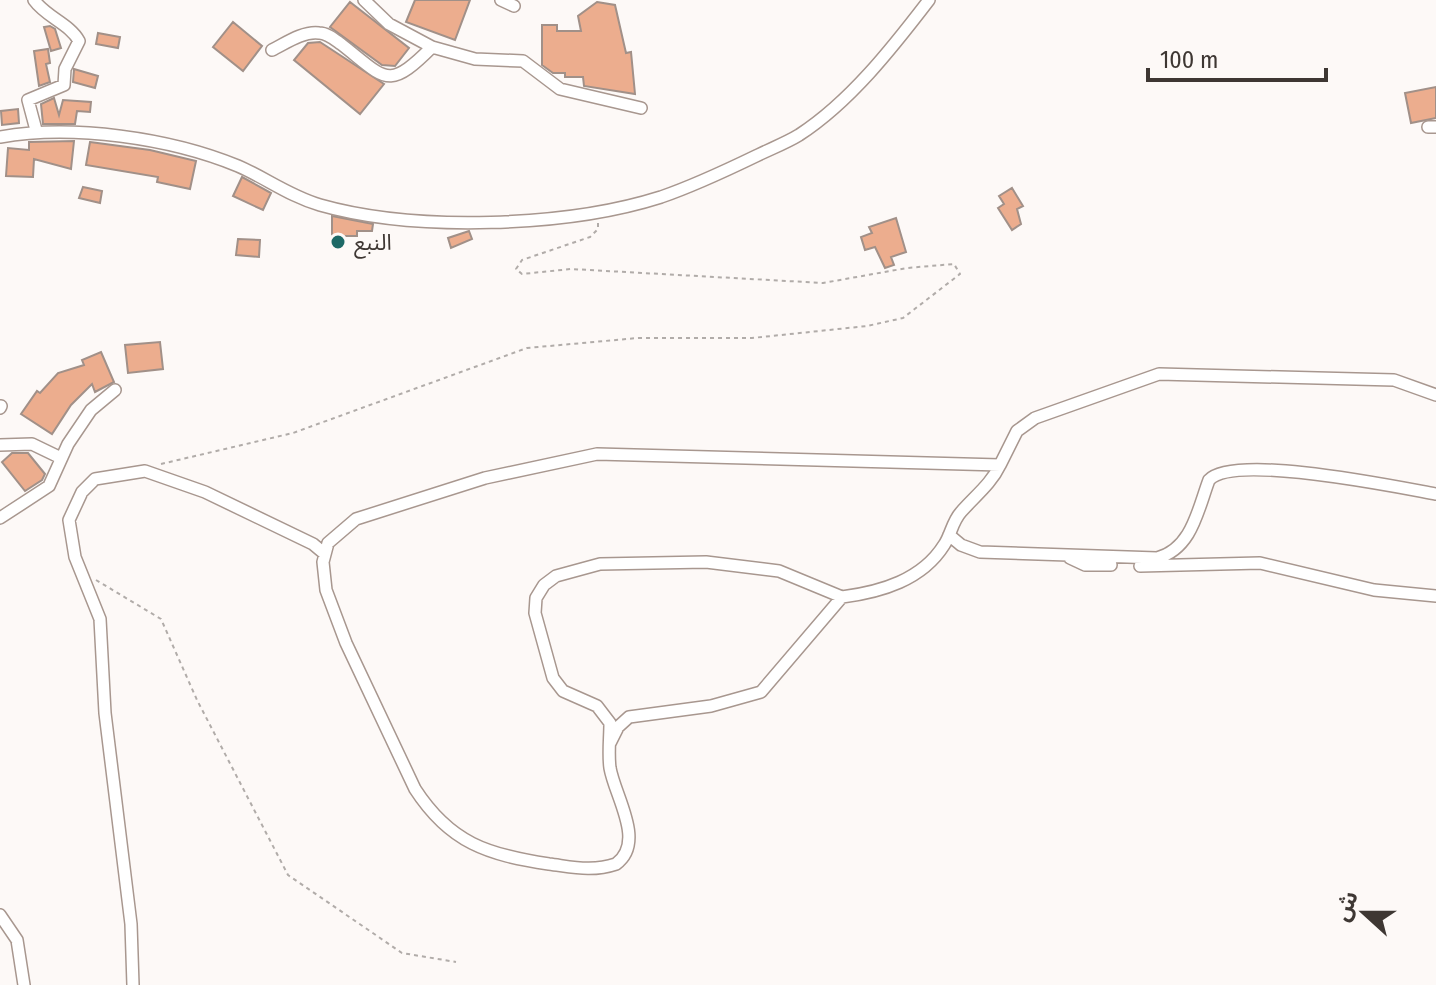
<svg xmlns="http://www.w3.org/2000/svg" width="1436" height="985" font-family="'Fira Sans Condensed','Noto Sans Arabic',sans-serif">
	<style>
		.building { fill: #ecad8e; stroke: #a19088; stroke-width: 2 }
		.lines { fill: none; stroke-linecap: round; stroke-linejoin: round }
		.street-casing { stroke: #a8978f; stroke-width: 14 }
		.path { stroke: #b1aca9; stroke-width: 2; stroke-dasharray: 4 4; stroke-linecap: butt }
		.street { stroke: #fff; stroke-width: 11 }
		.poi-dot { fill: #1d6966; stroke: #fdf9f7; stroke-width: 3 }
		.labels { text-anchor: middle; stroke-width: 6; stroke-linejoin: round; paint-order: stroke }
		.poi-label { font-size: 22px; fill: #3e3733; stroke: #fdf9f7; text-anchor: start }
	</style>
	<rect width="100%" height="100%" fill="#fdf9f7"/>
	<path class="building" d="M415 0H470L455 40 406 22Z
		M350 2 409 48 395 66 382 65 330 27Z
		M597 2 615 5 626 53 631 52 635 94 584 86 583 77H565V73H553L542 65V25H557V31H581L578 16Z
		M233 22 262 46 243 71 213 47Z
		M50 26 55 29 61 48 51 51 44 27Z
		M98 33 120 37 118 48 96 44Z
		M320 42 384 84 360 114 294 60 308 43Z
		M48 49 50 63 46 64 50 82 39 86 34 51Z
		M74 69 98 76 95 88 73 82Z
		M1436 87V118L1411 123 1405 93Z
		M54 98 59 115 63 100 91 102 90 112 77 111 75 124H43L41 104Z
		M18 109 19 123 2 125 1 111Z
		M74 141 71 169 34 159 33 177 6 176 8 148 29 150V142Z
		M90 142 150 150 196 161 190 189 157 182 158 177 86 165Z
		M242 177 271 193 263 210 233 196Z
		M83 187 102 191 100 203 79 198Z
		M1012 188 1023 206 1017 209 1021 224 1012 230 998 208 1004 204 999 196Z
		M332 216 373 224 372 231H357V236H332Z
		M896 218 906 252 891 257 894 265 885 268 875 247 865 250 861 237 872 233 869 227Z
		M469 231 472 239 451 248 448 238Z
		M238 239 260 240 259 257 236 255Z
		M160 342 163 369 128 373 125 345Z
		M101 352 114 382 95 392 92 384 71 405 52 434 21 414 37 391 40 393 58 373 84 365 82 360Z
		M12 453H28L45 474 42 480 25 491 2 462Z"/>
	<g class="lines">
		<defs>
			<path id="street" d="M34 0C46 17 70 24 79 41L65 69 64 85 28 100 36 130
				M364 0 389 24 432 47 475 59 523 61 560 89 641 108
				M501 0 514 6
				M272 50C286 43 303 31 319 33 327 33 334 39 341 44 386 79 387 92 432 47
				M1428 127H1436
				M0 137C72 124 170 138 238 166 266 178 289 196 320 205 415 232 567 227 661 197 693 186 725 171 756 156 770 149 786 143 799 135 850 102 893 47 929 0
				M0 408 1 406
				M0 445 32 444 61 458
				M1000 465 1017 431 1035 418 1159 374 1394 380 1436 395
				M0 518 49 486 68 444 91 410 115 390
				M949 535 961 545 980 552 1157 558C1192 549 1198 509 1209 480 1234 453 1397 487 1436 494
				M1070 558 1085 565H1111
				M1140 566 1260 563 1374 590 1436 596
				M610 743 618 727 629 717 711 706 761 692 842 597 779 571 706 562 600 564 556 576 544 585 536 598 535 613 553 678 563 691 597 706 610 723C610 738 608 754 610 768 615 797 646 842 616 864 592 872 573 867 549 864 488 855 450 843 415 789L346 643 326 590 323 562 328 543 356 519 485 478 597 454 1000 465C991 484 975 496 961 512 952 522 951 535 944 545 922 580 881 592 842 597
				M0 915 17 940 24 985
				M133 985 131 924 105 713 100 619 75 557 69 520 82 492 95 479 145 471 205 492 313 544 325 554"/>
		</defs>
		<use href="#street" class="street-casing"/>
		<path class="path" d="M161 464 293 433 527 348 638 338H752L867 326 903 318 960 274 954 264 907 268 823 283 571 269 522 274 516 269 522 260 590 237 598 229V223
			M96 580 161 619 197 700 288 875 402 953 456 962"/>
		<use href="#street" class="street"/>
	</g>
	<circle class="poi-dot" cx="338" cy="242" r="8"/>
	<g class="labels">
		<g class="poi-label">
			<text x="354" y="250">النبع</text>
		</g>
	</g>
	<g transform="translate(1364 913) rotate(291)" stroke="#fdf9f7" stroke-width="6" paint-order="stroke">
	<path d="M0-6L14 30L0 20L-14 30Z" fill="#3e3733"/>
	<text y="-12" font-size="22" font-weight="bold" text-anchor="middle" fill="#3e3733">ش</text>
	</g>
	<path d="M1148 68v12h178v-12" fill="none" stroke="#3e3733" stroke-width="4"/>
	<text x="1160" y="68" font-size="24" fill="#3e3733" stroke="#fdf9f7" stroke-width="6" paint-order="stroke">100 m</text>
</svg>
